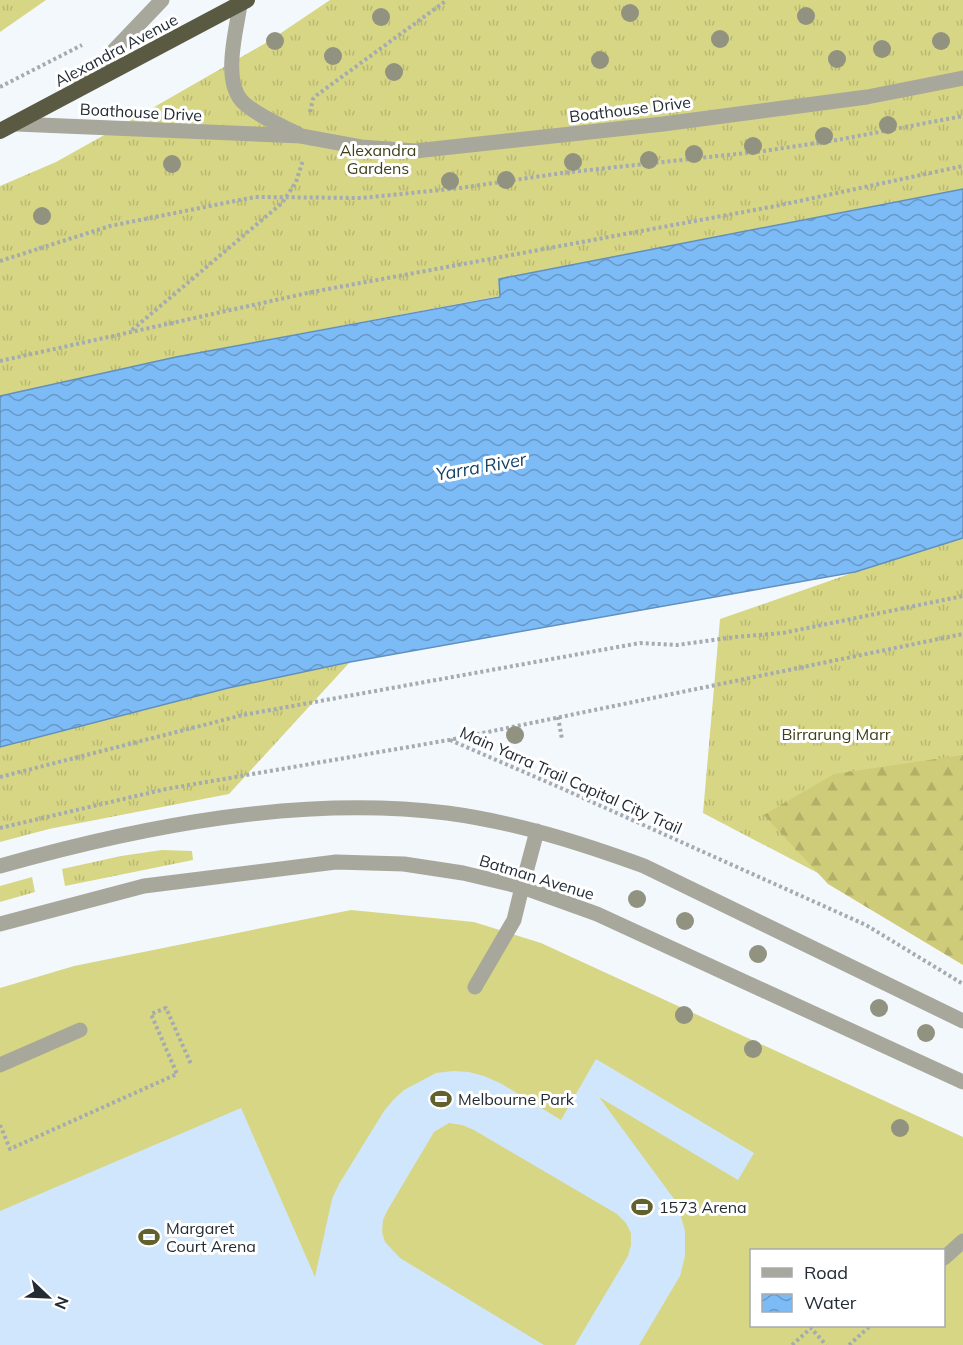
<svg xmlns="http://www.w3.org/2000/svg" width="963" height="1345" font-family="Mulish,sans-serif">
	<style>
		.grass { fill: url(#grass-tufts) }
		.forest { fill: url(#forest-firs) }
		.pitch { fill: #d7d684; fill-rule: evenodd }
		.water { fill: url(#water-waves); stroke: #6290bc; stroke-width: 1.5 }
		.building { fill: #d0e6fd }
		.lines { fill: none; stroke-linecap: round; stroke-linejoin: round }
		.path { stroke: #a4abb1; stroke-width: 4; stroke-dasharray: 3 3; stroke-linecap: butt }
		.service { stroke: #a7a89b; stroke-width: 15 }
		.pedestrian { stroke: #a7a89b; stroke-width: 15 }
		.minor { stroke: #a7a89b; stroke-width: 15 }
		.tertiary { stroke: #a7a89b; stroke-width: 15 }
		.trunk { stroke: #5a5a43; stroke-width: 16 }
		.tree { fill: #919280 }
		.labels { text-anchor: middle; stroke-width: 6; stroke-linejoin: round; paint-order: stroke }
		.street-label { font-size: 16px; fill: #232c34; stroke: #fff }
		.park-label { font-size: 16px; fill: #403f1a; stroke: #fff }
		.poi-label { font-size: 16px; fill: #232c34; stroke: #fff; text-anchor: start }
		.water-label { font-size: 18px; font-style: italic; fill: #144268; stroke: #fff }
	</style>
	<defs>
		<pattern id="grass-tufts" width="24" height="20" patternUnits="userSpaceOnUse" patternTransform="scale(1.5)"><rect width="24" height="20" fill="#d7d684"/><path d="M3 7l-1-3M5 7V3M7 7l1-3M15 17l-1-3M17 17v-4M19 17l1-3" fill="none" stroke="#b8b873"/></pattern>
		<pattern id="forest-firs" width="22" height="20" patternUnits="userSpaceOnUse" patternTransform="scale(1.5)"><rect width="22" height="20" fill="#cecc78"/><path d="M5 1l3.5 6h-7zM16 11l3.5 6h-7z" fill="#b1af68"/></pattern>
		<pattern id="water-waves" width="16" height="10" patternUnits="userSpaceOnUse" patternTransform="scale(1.5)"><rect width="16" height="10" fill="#7dbbf6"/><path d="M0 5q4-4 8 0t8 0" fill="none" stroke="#6698c8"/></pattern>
	</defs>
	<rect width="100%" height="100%" fill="#f3f8fd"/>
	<path class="grass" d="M0 0H46L0 32Z
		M330 0H963V189L499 280 500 296 176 357 0 396V186L56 162 149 110 269 41Z
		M963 538V949L703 813 720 619 855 572Z
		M350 662 229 794 49 829 0 842V747L228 688Z
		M162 850 192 851 193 860 65 886 62 869 121 856Z
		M32 877 35 892 0 902V886Z"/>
	<path class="forest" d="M963 755V965L828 884 764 815 834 774Z"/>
	<path class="pitch" d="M351 910 474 922 541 943 963 1137V1345H0V988L74 966ZM752 1250H944V1326H752Z"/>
	<path class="water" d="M963 189V538L855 572 350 662 228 688 0 747V396L176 357 500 297 499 279Z"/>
	<path class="building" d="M596 1059 754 1153 738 1180 599 1097 677 1203 685 1231V1256L680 1276 639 1345H575L628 1256 631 1245V1233L626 1223 617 1214 474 1130 462 1125 449 1123 434 1132 387 1211 383 1220 382 1232 385 1242 400 1258 544 1345H0V1211L241 1108 315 1277 332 1199 339 1184 384 1111 394 1099 404 1090 436 1073 453 1071 469 1072 484 1076 500 1083 561 1120Z"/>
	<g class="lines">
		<path class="path" d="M0 87 82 45
			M310 112 313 99 317 95 447 0
			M0 261 110 226 255 197 362 198 460 188 562 173 764 151 837 140 963 116
			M132 330 282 203 296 182 303 160
			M0 361 312 292 776 206 963 166
			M558 717 562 739
			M450 740 561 788 866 925 963 984
			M0 777 243 715 640 643 677 645 735 637 783 633 963 596
			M0 828 166 789 449 740 963 634
			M0 1125 10 1149 177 1074 151 1014 166 1008 191 1064
			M792 1345 811 1328 826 1345
			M849 1345 870 1326"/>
		<path class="service" d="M475 987 514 920 522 887
			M0 1065 80 1030"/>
		<path class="pedestrian" d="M944 1258 963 1241"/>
		<path class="minor" d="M240 5C236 32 221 84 245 104 260 117 280 125 298 134
			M16 124 301 136 361 147 415 151 663 124 867 97 963 78"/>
		<path class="tertiary" d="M79 87 162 0
			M0 866C142 826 300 795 447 813 515 822 581 843 644 866L963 1021
			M522 887 537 831
			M0 924 144 886 336 862 404 864 463 873 522 887 597 914 963 1082"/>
		<path class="trunk" d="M0 131 247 0"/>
	</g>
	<g class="tree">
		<circle cx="630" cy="13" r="9"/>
		<circle cx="806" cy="16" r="9"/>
		<circle cx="381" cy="17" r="9"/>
		<circle cx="720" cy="39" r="9"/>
		<circle cx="275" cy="41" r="9"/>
		<circle cx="941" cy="41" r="9"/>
		<circle cx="882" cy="49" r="9"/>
		<circle cx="333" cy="56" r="9"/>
		<circle cx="837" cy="59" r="9"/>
		<circle cx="600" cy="60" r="9"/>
		<circle cx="394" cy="72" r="9"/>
		<circle cx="888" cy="125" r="9"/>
		<circle cx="824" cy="136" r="9"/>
		<circle cx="753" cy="146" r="9"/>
		<circle cx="694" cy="154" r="9"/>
		<circle cx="649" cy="160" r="9"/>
		<circle cx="573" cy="162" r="9"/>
		<circle cx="172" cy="164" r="9"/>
		<circle cx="506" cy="180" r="9"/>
		<circle cx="450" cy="181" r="9"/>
		<circle cx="42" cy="216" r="9"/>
		<circle cx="515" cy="735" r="9"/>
		<circle cx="637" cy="899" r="9"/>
		<circle cx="685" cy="921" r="9"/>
		<circle cx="758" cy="954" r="9"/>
		<circle cx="879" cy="1008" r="9"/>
		<circle cx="684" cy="1015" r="9"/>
		<circle cx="926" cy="1033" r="9"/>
		<circle cx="753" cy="1049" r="9"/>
		<circle cx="900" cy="1128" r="9"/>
	</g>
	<defs>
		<symbol id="stadium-bare" viewBox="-9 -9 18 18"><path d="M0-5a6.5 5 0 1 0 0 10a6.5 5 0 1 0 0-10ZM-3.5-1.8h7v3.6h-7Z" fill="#62612e" stroke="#fff" stroke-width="2.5" paint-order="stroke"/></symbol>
	</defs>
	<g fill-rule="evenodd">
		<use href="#stadium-bare" x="426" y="1084" width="30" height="30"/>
		<use href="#stadium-bare" x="627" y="1192" width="30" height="30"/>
		<use href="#stadium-bare" x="134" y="1222" width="30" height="30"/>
	</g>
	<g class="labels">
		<g class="street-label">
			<text transform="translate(116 50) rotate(-28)" y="6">Alexandra Avenue</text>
			<text transform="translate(630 109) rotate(-7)" y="6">Boathouse Drive</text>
			<text transform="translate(141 112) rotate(3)" y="6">Boathouse Drive</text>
			<text transform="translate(571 780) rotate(24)" y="6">Main Yarra Trail Capital City Trail</text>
			<text transform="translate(537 877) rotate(17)" y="6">Batman Avenue</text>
		</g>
		<g class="park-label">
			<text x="378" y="156">Alexandra<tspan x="378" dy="18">Gardens</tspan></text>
			<text x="836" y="740">Birrarung Marr</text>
		</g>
		<g class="poi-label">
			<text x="458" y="1105">Melbourne Park</text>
			<text x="659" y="1213">1573 Arena</text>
			<text x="166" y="1234">Margaret<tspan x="166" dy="18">Court Arena</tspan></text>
		</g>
		<g class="water-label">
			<text transform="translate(481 467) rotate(-10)" y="6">Yarra River</text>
		</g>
	</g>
	<rect x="750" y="1249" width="195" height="78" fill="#ffffff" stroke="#a7abae" stroke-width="1.5"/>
	<rect x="762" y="1268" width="30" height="9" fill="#a7a89b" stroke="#a7abae" stroke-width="1.5"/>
	<text x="804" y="1279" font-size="18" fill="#232c34">Road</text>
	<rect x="762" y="1294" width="30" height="18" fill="url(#water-waves)" stroke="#a7abae" stroke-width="1.5"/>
	<text x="804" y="1309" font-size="18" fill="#232c34">Water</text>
	<g transform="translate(48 1297) rotate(113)" stroke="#ffffff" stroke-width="4.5" paint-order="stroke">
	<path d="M0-4.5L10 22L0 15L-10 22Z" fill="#232c34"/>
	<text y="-9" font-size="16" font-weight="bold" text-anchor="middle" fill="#232c34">N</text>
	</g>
</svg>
